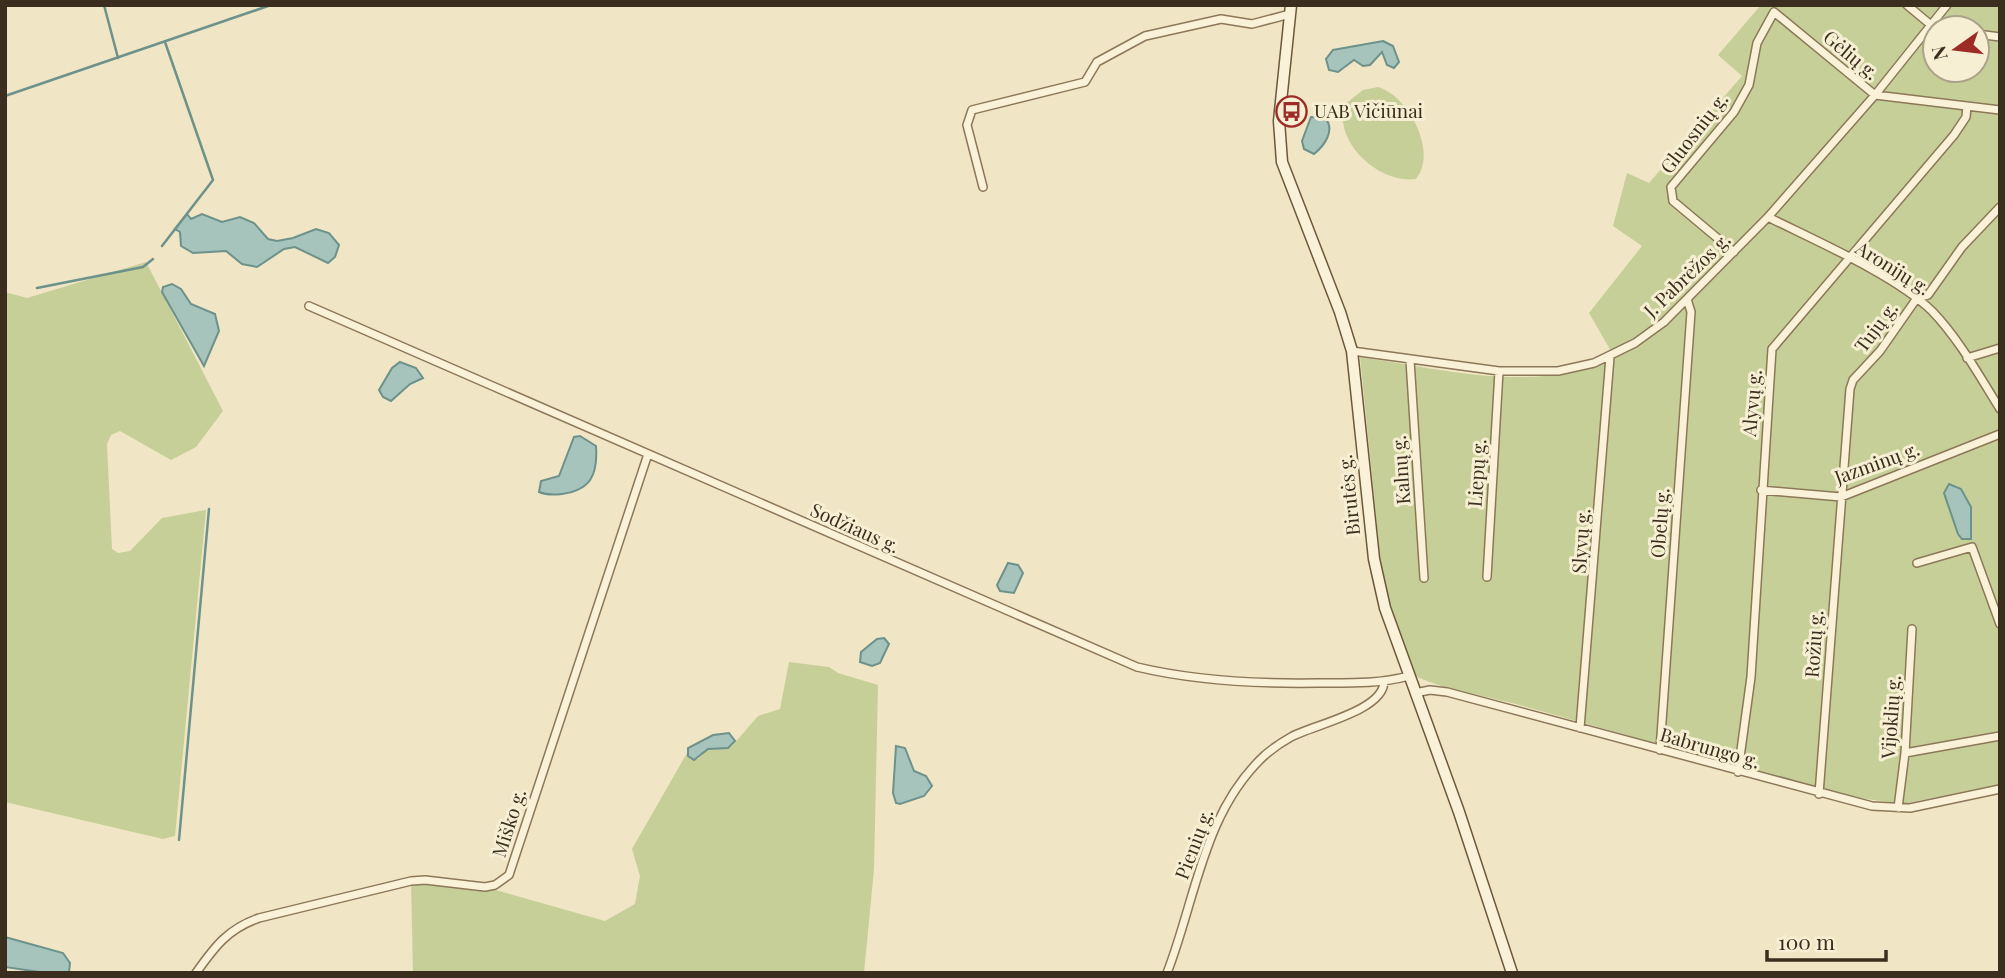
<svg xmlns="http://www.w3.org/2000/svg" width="2005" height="978" font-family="'Playfair Display',serif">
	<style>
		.green { fill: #c6cf97; fill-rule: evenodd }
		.water { fill: #a6c3bc; stroke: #6c928b; stroke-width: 2 }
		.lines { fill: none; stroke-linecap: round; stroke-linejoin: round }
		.stream { stroke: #6c928b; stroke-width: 2.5 }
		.minor-casing { stroke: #8c7759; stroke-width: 10 }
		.secondary-casing { stroke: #6e583c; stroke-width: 13 }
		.minor { stroke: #faf2d8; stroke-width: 7 }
		.secondary { stroke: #faf2d8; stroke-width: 10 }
		.labels { text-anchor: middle; stroke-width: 6; stroke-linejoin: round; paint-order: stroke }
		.street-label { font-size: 19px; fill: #3b2e1e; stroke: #f7efd4 }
		.poi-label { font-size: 19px; fill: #3b2e1e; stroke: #f7efd4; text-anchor: start }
	</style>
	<rect width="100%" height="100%" fill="#f0e5c4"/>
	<path class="green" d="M1761 5H2000V784L1903 804 1844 796 1516 704 1441 686 1414 676 1392 614 1381 566 1360 357C1442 369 1536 395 1615 358L1589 313 1642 246 1613 226 1627 173 1649 183 1742 76 1718 55ZM1935 28H1977V70H1935Z
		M1378 87C1409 96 1438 152 1416 179 1379 184 1334 143 1344 105L1363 90Z
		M146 262 223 411 196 447 171 460 120 431 111 435 107 444 112 549 118 553 130 551 162 518 206 510 175 836 163 839 5 802V292L27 298Z
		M789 662 829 667 838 673 878 685 874 869 864 973H413L411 881 485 887 605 921 635 904 640 876 632 849 687 753 688 756 698 759 708 749 732 746 758 716 780 709Z"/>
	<path class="water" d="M1383 41 1393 46 1399 62 1394 68 1387 65 1382 52 1370 65 1363 66 1354 60 1338 72 1329 70 1326 59 1333 50Z
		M1311 117 1325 118C1336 130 1324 146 1314 154L1304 149 1302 141Z
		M187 214 191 219 202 214 222 222 240 217 254 223 268 239 277 241 293 238 316 229 329 233 339 245 335 257 328 263 295 247 284 249 257 267 242 264 226 251 193 253 181 246 180 232 175 229Z
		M172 284 181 289 191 304 215 314 219 331 204 366 162 292 163 287Z
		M400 362 416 368 423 378 410 384 391 401 383 397 379 390 392 368Z
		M580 436 596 446C598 476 590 490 562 494 554 495 546 495 539 492L541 481 559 476 574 437Z
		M1949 484 1961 489 1971 507V539H1962L1958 534 1944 493Z
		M1008 563 1018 565 1023 573 1014 593 1000 591 997 585Z
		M884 638 889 644 880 663 872 666 860 662 861 652 877 639Z
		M729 733 735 741 728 748 708 749 694 760 688 756V748L713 735Z
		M896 746 905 748 914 771 926 776 932 786 924 796 900 804 896 803 893 793Z
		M5 937 63 953 70 963 69 972 46 973 5 967Z"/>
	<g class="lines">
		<path class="stream" d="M104 5 118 58
			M5 96 271 5
			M162 246 213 180 165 42
			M37 288 143 267 153 259
			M179 840 209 509"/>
		<defs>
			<path id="minor" d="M1907 5 1931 25 1943 28
				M1977 34 2000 37
				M983 187 967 125 972 110 1085 82 1097 62 1145 36 1221 19 1252 24 1290 14
				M1768 217C1816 241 1895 275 1932 311 1959 339 1980 377 2000 409
				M1734 252 1673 201 1671 187 1734 112 1749 85 1757 43 1774 12 1875 95 2000 110
				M309 306 1137 667C1196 681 1257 684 1318 683 1349 683 1379 684 1409 676
				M1352 351 1499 371H1558L1594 363 1635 343 1664 322 1768 217 1875 95 1947 5
				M1967 358 2000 348
				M1410 360 1424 578
				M1761 490 1841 497 2000 434
				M1917 563 1972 547 2000 624
				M1487 577 1499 371
				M1415 693 1430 690 1447 692 1872 806 1910 808 2000 789
				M1580 728 1610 357
				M1660 750 1691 312 1687 299
				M1905 753 2000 736
				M1738 772 1751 677 1772 349 1954 135 1966 117 1967 106
				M1819 794 1850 389 1853 380 1880 351 1917 298 1928 295 1962 247 2000 207
				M1898 808 1905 753 1912 629
				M196 973C215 946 228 929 259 918L411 881 425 880 485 887 495 885 509 875 648 454
				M1167 973C1196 899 1203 812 1265 755 1272 749 1282 742 1291 737 1313 725 1383 711 1384 682"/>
			<path id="secondary" d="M1291 5 1279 121 1282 162 1340 312 1352 351 1374 559 1385 608 1459 812 1512 973"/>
		</defs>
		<use href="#minor" class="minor-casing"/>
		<use href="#secondary" class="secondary-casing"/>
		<use href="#minor" class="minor"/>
		<use href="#secondary" class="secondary"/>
	</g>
	<defs>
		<symbol id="bus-ring" viewBox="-11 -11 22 22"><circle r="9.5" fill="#f7efd4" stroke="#9e2c26" stroke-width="1.5"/><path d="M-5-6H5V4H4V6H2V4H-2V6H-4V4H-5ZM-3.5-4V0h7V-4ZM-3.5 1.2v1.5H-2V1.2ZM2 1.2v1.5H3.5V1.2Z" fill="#9e2c26"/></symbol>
	</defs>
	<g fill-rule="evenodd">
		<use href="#bus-ring" x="1274" y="94" width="35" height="35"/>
	</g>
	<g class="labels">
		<g class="street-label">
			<text transform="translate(1851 55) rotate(40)" y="7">Gėlių g.</text>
			<text transform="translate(1694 133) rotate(-52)" y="7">Gluosnių g.</text>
			<text transform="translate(1893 268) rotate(32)" y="7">Aronijų g.</text>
			<text transform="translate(1687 275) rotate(-44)" y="7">J. Pabrėžos g.</text>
			<text transform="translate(1876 327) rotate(-53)" y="7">Tujų g.</text>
			<text transform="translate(1752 403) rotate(-85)" y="7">Alyvų g.</text>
			<text transform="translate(1877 463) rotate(-20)" y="7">Jazminų g.</text>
			<text transform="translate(1401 470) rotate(-94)" y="7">Kalnų g.</text>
			<text transform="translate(1477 473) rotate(-86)" y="7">Liepų g.</text>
			<text transform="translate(1349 495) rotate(-96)" y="7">Birutės g.</text>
			<text transform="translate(1660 523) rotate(-86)" y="7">Obelų g.</text>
			<text transform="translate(855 528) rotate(24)" y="7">Sodžiaus g.</text>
			<text transform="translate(1581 541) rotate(-86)" y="7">Slyvų g.</text>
			<text transform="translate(1814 644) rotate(-86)" y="7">Rožių g.</text>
			<text transform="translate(1891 717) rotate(-86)" y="7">Vijoklių g.</text>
			<text transform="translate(1710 748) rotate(16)" y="7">Babrungo g.</text>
			<text transform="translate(509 823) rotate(-72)" y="7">Miško g.</text>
			<text transform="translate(1194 844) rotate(-69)" y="7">Pienių g.</text>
		</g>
		<g class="poi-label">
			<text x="1314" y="118">UAB Vičiūnai</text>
		</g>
	</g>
	<rect width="2005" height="978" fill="none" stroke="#3b2e1e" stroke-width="14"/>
	<g transform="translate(1956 49) rotate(256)"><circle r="33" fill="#f7efd4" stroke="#aca28b" stroke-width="2"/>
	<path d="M0-5L12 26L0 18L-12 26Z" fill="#9e2c26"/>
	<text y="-10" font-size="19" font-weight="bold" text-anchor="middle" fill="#3b2e1e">N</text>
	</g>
	<path d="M1767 950v10h119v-10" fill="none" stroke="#3b2e1e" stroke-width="3.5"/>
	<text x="1778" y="950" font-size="21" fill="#3b2e1e" stroke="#f7efd4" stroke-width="5" paint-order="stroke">100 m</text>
</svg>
